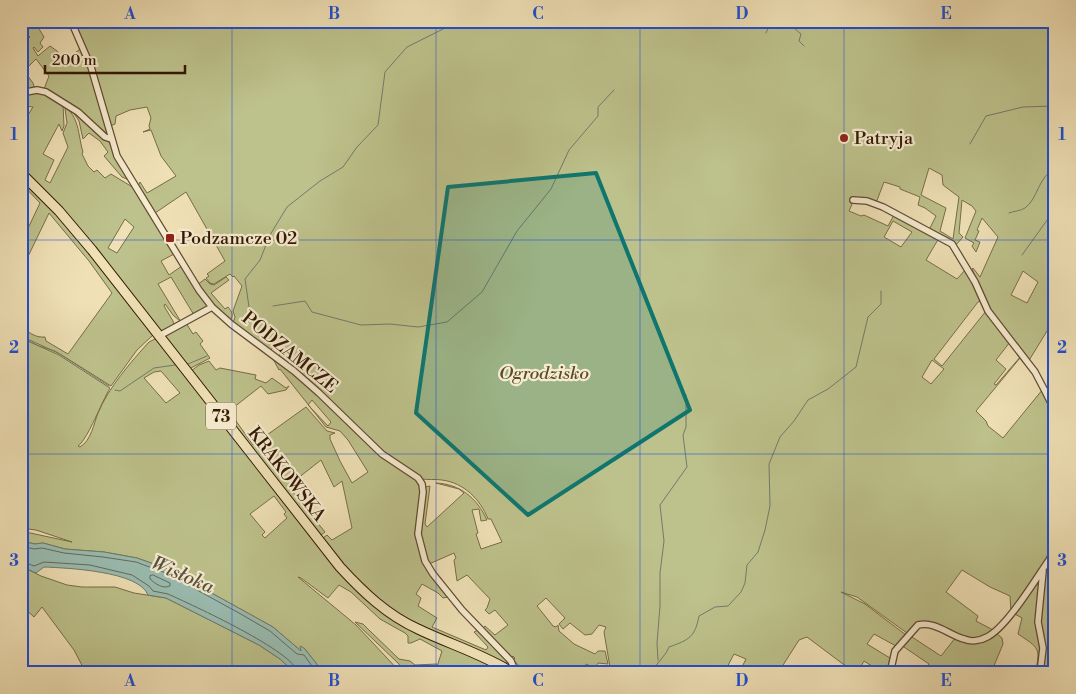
<svg xmlns="http://www.w3.org/2000/svg" width="1076" height="694" font-family="'Libre Bodoni',serif">
	<style>
		.green { fill: #bdc18b; stroke: #786c47; fill-rule: evenodd }
		.water { fill: #9abdb2; stroke: #717b6c }
		.lines { fill: none; stroke-linecap: round; stroke-linejoin: round }
		.shore { stroke: #676a5a; stroke-width: 1 }
		.stream { stroke: #717b6c; stroke-width: 1 }
		.street-casing { stroke: #634a30; stroke-width: 8 }
		.primary-casing { stroke: #341803; stroke-width: 11 }
		.street { stroke: #f5ebcf; stroke-width: 5.5 }
		.primary { stroke: #efe0b5; stroke-width: 9 }
		.marked { fill: #0f766e; fill-opacity: 0.2; stroke: #0f766e; stroke-width: 4; stroke-linejoin: round }
		.grid { fill: none; stroke: #1d4ed8; stroke-width: 1; stroke-opacity: 0.55 }
		.poi-dot { fill: #8f2418; stroke: #f5ebcf; stroke-width: 2 }
		.labels { text-anchor: middle; stroke-width: 4.5; stroke-linejoin: round; paint-order: stroke }
		.shield { fill: #f5ebcf; stroke: #6e5740; stroke-width: 1 }
		.shield-label { font-size: 16px; font-weight: bold; fill: #341803 }
		.poi-label { font-size: 18px; fill: #341803; stroke: #f5ebcf; text-anchor: start }
		.street-label { font-size: 18px; fill: #341803; stroke: #f5ebcf }
		.park-label { font-size: 18px; font-style: italic; fill: #5d4b2c; stroke: #f5ebcf }
		.water-label { font-size: 19px; font-style: italic; fill: #585240; stroke: #f5ebcf }
		.neatline { fill: none; stroke: #1d4ed8; stroke-width: 2 }
		.grid-label { font-size: 16px; text-anchor: middle; font-weight: bold; fill: #1d4ed8 }
	</style>
	<rect width="100%" height="100%" fill="#efe0b5"/>
	<filter id="stains"><feTurbulence type="fractalNoise" baseFrequency=".004" numOctaves="4"/><feColorMatrix values="0 0 0 0 .2 0 0 0 0 .09 0 0 0 0 .02 0 0 0 .5 -.17"/></filter>
	<radialGradient id="worn" r=".72"><stop offset=".6" stop-color="#630" stop-opacity="0"/><stop offset="1" stop-color="#630" stop-opacity=".3"/></radialGradient>
	<path class="green" d="M21 21C35 22 37 25 44 37L40 43 43 47 38 52 34 47 33 48 38 56 50 46 57 51 65 61 80 49 81 50 91 74 107 128V136L44 89 49 76 36 59 24 71 33 83 35 89 29 90 26 83 21 81V45L30 37 23 30 21 32Z
		M73 21H1055V318L1028 362C1014 345 998 328 988 309 981 296 979 282 972 269L973 268 980 277 998 237 982 218 977 230 979 231 975 240 980 242 976 252 972 246 974 243 965 238 976 211 972 206 962 200 959 233 963 237 955 246 945 238 922 227 929 230 936 216 925 208 918 205 920 197 900 189V187L884 182 876 203 861 199H853V201L864 202 870 204 853 202 849 211 861 216 864 215 888 226 894 215 872 205H874L939 238 926 260 957 279 966 269 962 262C973 278 979 297 989 314 994 324 1003 333 1010 342L996 360 1006 369 994 384 996 385 1021 356C1032 370 1045 385 1050 402 1055 419 1049 435 1049 452 1049 481 1060 534 1048 560L1011 612 1010 596 990 587 962 570 946 592 978 616 976 621 995 631C961 662 936 600 907 633L857 597 841 592 865 604 906 635 896 646 874 634 867 644 890 658 887 673H883L864 661 857 673H855L807 637 799 640 778 673H739L746 659 734 654 724 673H704L698 671 696 673H611L604 632 606 627 599 625 592 634 585 635 570 623 563 629 559 624 565 618 546 598 537 606 553 626 556 627 558 625 559 631 574 644 595 654 598 651H605L608 664 598 663 595 668 586 664 582 673H527L513 660 515 658 513 656 511 658 483 628 485 626 495 635 508 625 495 610 489 614 485 610 487 608 490 599 467 575 457 581 454 560 456 558 454 553 429 564 421 539V523L425 487 430 486 425 524 427 527 464 493 459 489 436 483C460 484 477 498 487 520L481 521 479 509 472 510 478 533 476 534 481 549 502 542 491 519H488C480 499 464 483 442 480 435 479 428 480 422 479L374 445 322 392 296 370 278 356 284 350 283 347 274 346 270 351 233 323 235 317 233 311 242 286 234 276 233 277 230 274 214 284 210 283 206 278 209 276 207 274 225 261 186 192 155 213 138 186 140 182 147 193 176 176 161 156 151 130 143 132 150 129 149 126 151 118 147 107 130 110 116 116 115 124 110 126 93 69ZM929 168 942 175 943 185 959 197 953 239 940 231 946 208 921 195ZM893 221 912 232 901 247 884 237ZM1023 271 1038 282 1027 303 1011 295ZM981 301 986 311 942 366 934 359 978 302ZM1020 358 1032 371 1043 389 1003 438 988 426 986 421 976 411ZM932 360 944 369 931 384 922 377Z
		M40 92 63 105 64 126 62 131 59 124 43 154 54 160 45 180 50 183 68 147 63 133 67 123 65 109 66 107C80 120 78 136 83 152L82 154 88 166 94 172 97 170 105 178 111 174 134 188 174 254 161 261 169 275 182 266 208 307 194 315 171 277 158 284 181 322 173 315 165 304 164 306 173 321 174 326 162 333 21 169V126L33 107 26 106 21 113V94ZM125 219 134 227 117 253 108 248Z
		M71 109 109 142 129 180 122 177 104 156 108 152 100 141 89 133 83 139 79 121Z
		M21 177 68 226 153 335 137 350 111 386 60 354 23 337 21 335V326C28 332 35 338 45 337L46 341 68 354 112 293 89 261 49 213 21 271V243L40 203 21 183Z
		M226 277 229 280 211 293 225 309 228 307C232 312 234 315 230 321L215 307 197 285 205 279 210 284 214 285Z
		M186 323 193 334 196 332 203 341 200 344 210 358 189 369 164 335Z
		M21 338 59 355 110 388C102 401 88 439 78 446L80 447C91 441 94 423 98 413 109 387 130 363 149 342L155 339 158 340 358 591 469 654 507 673H476L469 670 465 673H435L442 651 420 639 411 643H408V636L405 633 380 619 351 592 339 585 328 598 301 578 298 577 356 625 401 673H324L304 648 301 651 273 627 168 569 137 558 104 552 65 549 43 543 35 544 21 541V531L72 542 36 530 21 528ZM161 371 180 393 166 403 144 378 154 372ZM274 496 286 512 284 514 287 518 265 538 262 535 265 532 250 514Z
		M272 357 297 376 338 412 376 452 415 478 421 490 416 528 420 554 428 571 448 597 443 598 438 593 422 584 416 594 421 598 418 606 437 618 432 627 486 650 488 647 474 632 478 630 507 660V663H504C450 641 395 620 353 577 342 566 333 551 323 538L327 535 332 540 352 528 342 481 334 487 321 460 288 486 325 532 321 535 191 371 199 365 209 361 216 370 220 368 256 375 255 379 266 383 272 378 286 388 289 386 286 390 268 394 261 386 229 411 253 445 306 407 327 431 335 433 330 435V439L340 461 352 483 368 472 348 440 340 431 326 427 280 369 279 370ZM312 400 331 422 328 426 308 405Z
		M1055 560V673H1041L1040 622 1044 572 1051 562Z
		M21 566 41 576 67 585 82 587H115L134 593 166 598 259 645 280 659 295 673H86L74 650 42 607 34 617 21 605Z
		M1041 574 1038 599 1041 640 1038 673H1035C1041 648 1039 648 1018 634L1022 618 1013 613Z
		M355 622 363 624 370 631 399 659 410 661 415 665 437 664 434 673H404L399 664Z
		M996 633 1002 638 1003 644 991 673H924L929 664 901 645 909 635 941 656 956 637 965 641Z"/>
	<path class="water" d="M21 541 35 544 43 543 65 549 104 552 137 558 168 569 273 627 301 651 300 646 304 648 324 673H295L280 659 259 645 166 598 148 595C139 571 67 568 44 567L36 573 21 566Z"/>
	<g class="lines">
		<path class="shore" d="M21 546 34 549 42 548 64 553 103 557 136 562 166 573 239 613 270 631 297 654 304 655 317 673
			M21 561 34 566 44 562 90 565 132 575 149 586 153 591 168 594C190 604 296 652 298 673
			M153 575 170 583V586C162 589 156 584 150 579V576Z"/>
		<path class="stream" d="M795 21 794 28 801 34 799 41 804 46
			M766 33 771 21
			M970 144 986 116 1023 107 1055 106
			M1009 213C1013 211 1021 211 1025 208 1038 199 1038 176 1055 169
			M1022 255 1050 216 1055 196
			M273 306 305 301 312 312 361 325 390 324 418 327 447 322 482 292 517 231 551 189 569 150 598 116V107L614 90
			M249 307 245 279 260 260 270 235 287 207 320 181 343 167 357 147 378 125 385 72 407 47 459 21
			M21 337 39 346 55 351 109 386
			M188 364 207 356
			M115 390 120 391 154 368 175 365
			M658 660 657 643 660 606V573L664 541 660 505 687 467 683 435 686 427V395
			M650 673 666 653 669 647C689 640 695 637 699 616L715 607 728 606 741 592 745 583 747 565 758 552 765 530 770 506 769 464 780 437 794 421 808 400 828 389 856 367 868 317 881 304V291"/>
		<defs>
			<path id="street" d="M71 21 91 67 117 156 199 290 212 307 231 324 294 371 319 393 382 454 418 478 422 484 423 492 418 534 425 561 433 574 462 610 511 661 513 666 511 671
				M21 93 37 90 46 92 78 112 105 137 111 139
				M853 200 867 201 883 207 952 244 975 282 988 311 1035 372 1045 391 1051 403 1053 416 1051 466 1054 535 1052 554 1049 560C1035 580 1007 627 987 637 980 641 971 642 964 639 949 635 935 621 918 625L895 651 890 673
				M159 336 212 307
				M1040 673 1043 648 1038 622 1043 571"/>
			<path id="primary" d="M21 173 59 211 92 250 340 567C363 592 387 615 418 629 449 644 483 654 513 673"/>
		</defs>
		<use href="#street" class="street-casing"/>
		<use href="#primary" class="primary-casing"/>
		<use href="#street" class="street"/>
		<use href="#primary" class="primary"/>
	</g>
	<path class="marked" d="M596 173 690 410 528 515 416 413 448 187Z"/>
	<path class="grid" d="M232 21V673M436 21V673M640 21V673M844 21V673M21 240H1055M21 454H1055"/>
	<g class="poi-dot">
		<circle cx="844" cy="138" r="5"/>
		<rect x="165" y="233" width="10" height="10" rx="2.5"/>
	</g>
	<g class="labels">
		<rect class="shield" x="206" y="402.5" width="30" height="27" rx="4"/>
		<g class="shield-label">
			<text x="221" y="422">73</text>
		</g>
		<g class="poi-label">
			<text x="854" y="144">Patryja</text>
			<text x="180" y="244">Podzamcze 02</text>
		</g>
		<g class="street-label">
			<text transform="translate(290 352) rotate(39)" y="6">PODZAMCZE</text>
			<text transform="translate(287 474) rotate(52)" y="6">KRAKOWSKA</text>
		</g>
		<g class="park-label">
			<text x="544" y="379">Ogrodzisko</text>
		</g>
		<g class="water-label">
			<text transform="translate(183 574) rotate(23)" y="7">Wisłoka</text>
		</g>
	</g>
	<rect width="1076" height="694" fill="none" stroke="#efe0b5" stroke-width="55"/>
	<path d="M45 65v8h140v-8" fill="none" stroke="#341803" stroke-width="2.5"/>
	<text x="52" y="65" font-size="15" fill="#341803" stroke="#f5ebcf" stroke-width="4" paint-order="stroke">200 m</text>
	<rect x="28" y="28" width="1020" height="638" class="neatline"/>
	<g class="grid-label">
		<text x="130" y="19">A</text>
		<text x="334" y="19">B</text>
		<text x="538" y="19">C</text>
		<text x="742" y="19">D</text>
		<text x="946" y="19">E</text>
		<text x="14" y="140">1</text>
		<text x="1062" y="140">1</text>
		<text x="14" y="353">2</text>
		<text x="1062" y="353">2</text>
		<text x="14" y="566">3</text>
		<text x="1062" y="566">3</text>
		<text x="130" y="686">A</text>
		<text x="334" y="686">B</text>
		<text x="538" y="686">C</text>
		<text x="742" y="686">D</text>
		<text x="946" y="686">E</text>
	</g>
	<rect width="100%" height="100%" filter="url(#stains)"/>
	<rect width="100%" height="100%" fill="url(#worn)"/>
</svg>
